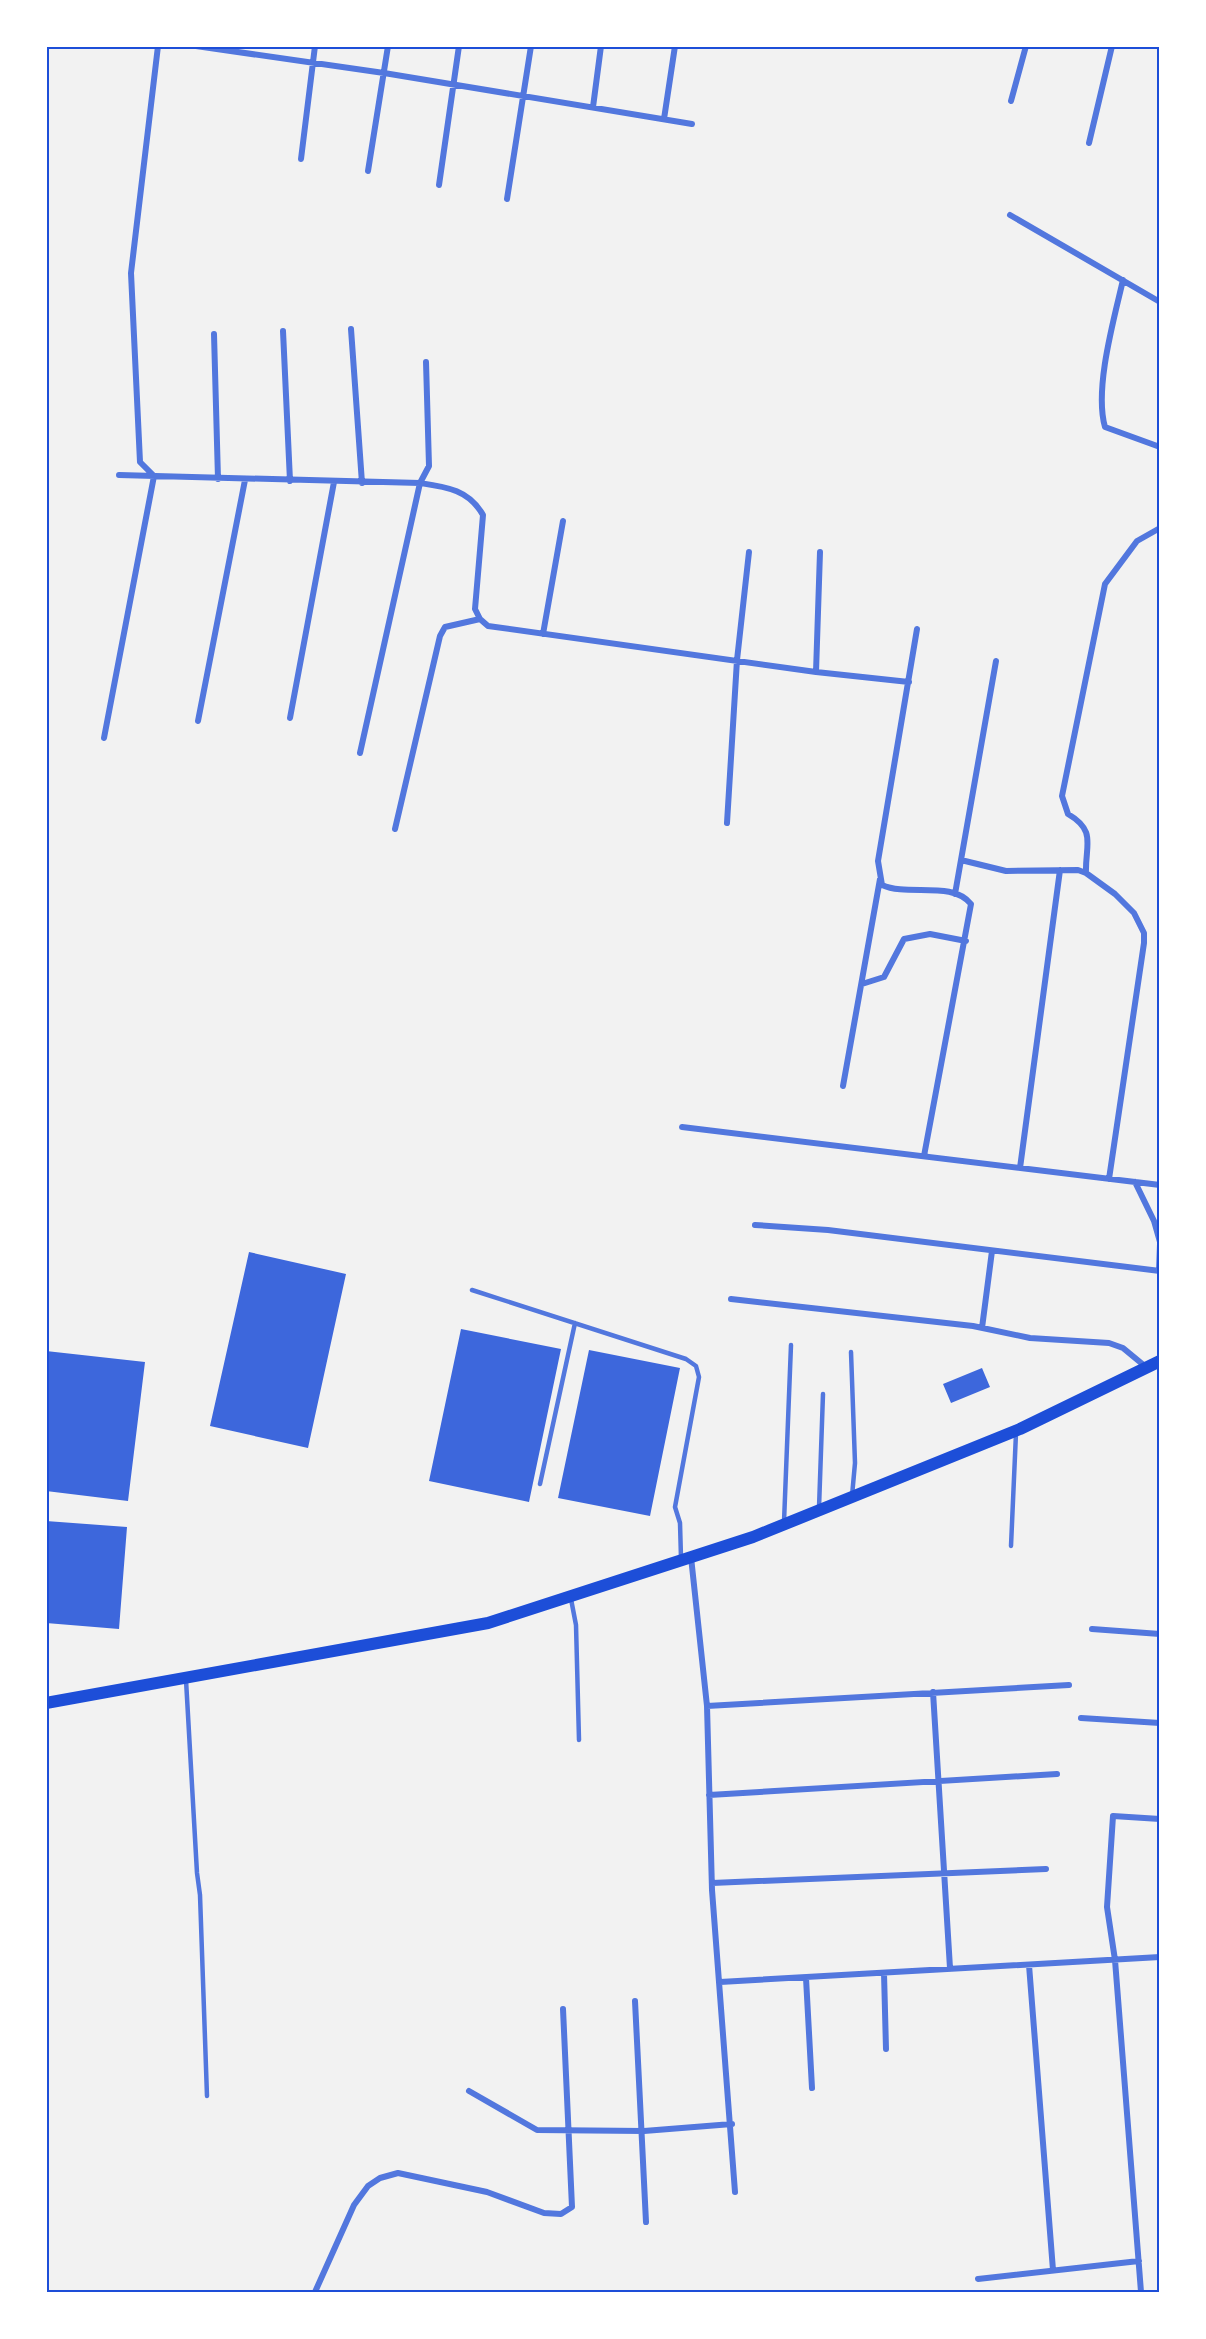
<svg xmlns="http://www.w3.org/2000/svg" width="1206" height="2339" font-family="'Source Sans 3',sans-serif">
	<style>
		.building { fill: #3d67dc }
		.lines { fill: none; stroke-linecap: round; stroke-linejoin: round }
		.service { stroke: #5277de; stroke-width: 4.5 }
		.minor { stroke: #5277de; stroke-width: 6 }
		.secondary { stroke: #1d4ed8; stroke-width: 12 }
		.neatline { fill: none; stroke: #1d4ed8; stroke-width: 2 }
	</style>
	<rect width="100%" height="100%" fill="#f2f2f2"/>
	<path class="building" d="M249 1252 346 1274 308 1448 210 1426Z
		M461 1329 561 1349 529 1502 429 1481Z
		M589 1350 680 1368 650 1516 558 1498Z
		M46 1351 145 1362 128 1501 46 1491Z
		M982 1368 990 1387 951 1403 943 1384Z
		M46 1521 127 1527 119 1629 46 1623Z"/>
	<g class="lines">
		<path class="service" d="M472 1290 686 1359 696 1366 699 1377 675 1507 680 1523 681 1558
			M851 1352 855 1463 852 1496
			M540 1484 575 1323
			M819 1508 823 1394
			M784 1522 791 1345
			M1011 1546 1016 1433
			M571 1599 576 1625 579 1740
			M186 1680 197 1873 200 1895 207 2096"/>
		<path class="minor" d="M196 46 384 73 692 124
			M1011 101 1026 46
			M593 107 601 46
			M664 119 675 46
			M1089 143 1112 46
			M301 159 315 46
			M368 171 388 46
			M439 185 459 46
			M507 199 531 46
			M1010 215 1160 302
			M1123 280C1114 319 1094 389 1105 427L1160 447
			M351 329 362 483
			M283 331 290 481
			M214 334 218 479
			M119 475 420 483C447 487 469 490 483 515L475 609 480 619 488 626 816 672 909 682
			M917 629 878 861 882 885C908 897 952 880 971 904L924 1156
			M543 634 563 521
			M816 672 820 552
			M290 718 334 482
			M198 721 245 480
			M104 738 154 476 140 462 131 273 158 46
			M360 753 420 483 429 466 426 362
			M727 823 737 660 749 552
			M395 829 440 636 445 627 480 619
			M961 860 1006 871 1078 870 1086 873 1115 894 1134 913 1144 933V943L1109 1179
			M1086 873C1085 845 1097 831 1068 814L1062 796 1105 584 1137 541 1160 528
			M955 894 996 661
			M862 984 884 977 904 939 930 934 966 941
			M843 1086 880 879
			M682 1127 1160 1185
			M1020 1168 1060 870
			M1135 1182 1154 1221 1160 1242
			M755 1225 828 1230 1160 1271
			M1159 1271 1160 1244
			M731 1299 973 1326 1030 1338 1109 1343 1123 1348 1146 1367
			M982 1328 992 1251
			M691 1557 707 1706 712 1890 735 2192
			M1092 1629 1160 1634
			M933 1692 950 1968
			M707 1706 1069 1685
			M1081 1718 1160 1723
			M709 1795 1057 1774
			M712 1883 1046 1869
			M1029 1965 1053 2270
			M884 1973 886 2049
			M806 1978 812 2088
			M720 1982 1160 1957
			M635 2001 646 2222
			M469 2091 537 2130 644 2131 732 2124
			M978 2279 1139 2261
			M315 2292 354 2205 368 2186 380 2178 398 2173 487 2192 544 2213 561 2214 572 2207 563 2009
			M1141 2292 1115 1960 1107 1907 1113 1816 1160 1819"/>
		<path class="secondary" d="M46 1703 488 1623 753 1537 1020 1429 1160 1361"/>
	</g>
	<rect width="1206" height="2339" fill="none" stroke="#ffffff" stroke-width="96"/>
	<rect x="48" y="48" width="1110" height="2243" class="neatline"/>
</svg>
